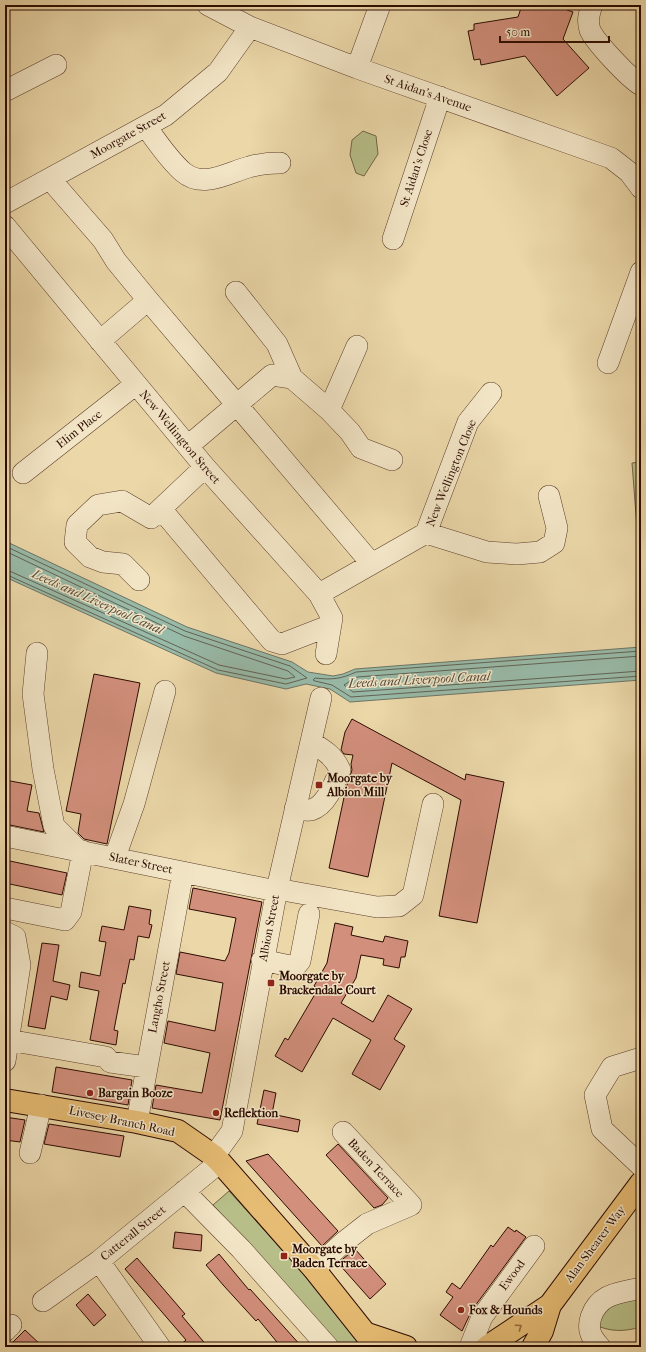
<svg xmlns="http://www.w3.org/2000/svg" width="646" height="1352" font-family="'IM FELL French Canon',serif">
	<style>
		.green { fill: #b7be88; stroke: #726444 }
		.water { fill: #98baa8; stroke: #6d7465 }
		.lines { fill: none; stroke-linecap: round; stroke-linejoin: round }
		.shore { stroke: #626254; stroke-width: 1 }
		.building { fill: #d28f7c; stroke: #2c0b00 }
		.minor-casing { stroke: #5c3e2a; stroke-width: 22 }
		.major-casing { stroke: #2c0b00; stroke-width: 24 }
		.highway-casing { stroke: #2c0b00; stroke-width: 24 }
		.minor { stroke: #f2e5c6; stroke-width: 21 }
		.major { stroke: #e6bc74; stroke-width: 22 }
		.highway { stroke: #e6bc74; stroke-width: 22 }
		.oneway { stroke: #926c40 }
		.poi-dot { fill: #8f2418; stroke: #f2e5c6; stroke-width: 1.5 }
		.labels { text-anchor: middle; stroke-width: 3; stroke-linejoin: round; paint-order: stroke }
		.street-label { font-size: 12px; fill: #2c0b00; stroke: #f2e5c6 }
		.poi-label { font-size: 12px; font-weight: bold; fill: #2c0b00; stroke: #f2e5c6; text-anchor: start }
		.water-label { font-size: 13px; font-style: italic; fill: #52483b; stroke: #f2e5c6 }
	</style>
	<rect width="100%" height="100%" fill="#ebd7a8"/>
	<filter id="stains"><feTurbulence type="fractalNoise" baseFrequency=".005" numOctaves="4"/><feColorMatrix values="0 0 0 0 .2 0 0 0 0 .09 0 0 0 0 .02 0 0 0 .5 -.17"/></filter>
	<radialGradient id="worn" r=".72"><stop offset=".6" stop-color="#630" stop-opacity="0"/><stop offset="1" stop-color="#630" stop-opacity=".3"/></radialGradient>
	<path class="green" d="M363 131 376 136 378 154 364 176 356 173 350 155 352 140Z
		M641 462V552L639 553 632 463Z
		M229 1191 370 1347H340L213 1205Z
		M641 1295V1327C623 1332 610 1332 593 1324L597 1306Z"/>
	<path class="water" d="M5 541 187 627 292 662 308 672 333 676 343 674 355 669 641 647V680L350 702 330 689 306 684 286 689 216 673 5 577Z"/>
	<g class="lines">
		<path class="shore" d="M5 546 185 631 290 666 307 678 286 684 218 670 5 574
			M5 551 184 636 288 671 295 677 286 679 219 665 5 569
			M641 651 356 672C341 679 332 680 315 678L313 680 315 681 332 685 351 697 641 676
			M641 656 357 677 344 685 353 692 641 671"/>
	</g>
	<path class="building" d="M522 5H569L567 10 573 12 563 39 589 68 557 96 525 56 481 65 480 59 474 60 468 31 474 30V24L518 17Z
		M94 674 140 683 107 844 84 839 78 833 81 814 66 811Z
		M352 719 465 780 466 774 504 782 477 923 439 916 461 800 392 763 368 877 329 868 346 788 352 770 351 764 353 755 344 754 341 750 345 732Z
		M5 780 32 785 27 811 39 813 44 832 5 824Z
		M5 860 67 873 62 895 5 883Z
		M193 888 262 902 220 1120 152 1108 156 1085 202 1093 210 1053 164 1043 168 1021 215 1031 223 983 176 974 180 952 225 961 229 953 236 918 189 909Z
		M129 906 151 910 149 924 152 925 149 938 138 936 134 960 130 959 125 984 123 983 114 1030 118 1031 116 1045 90 1040 99 991 79 987 81 972 100 976 106 942 99 941 102 926 124 930Z
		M335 923 353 927 351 935 383 942 385 936 408 941 405 957H401L399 968 383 965 384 959 361 955 356 978 341 1003 373 1022 388 995 412 1009 394 1039 405 1046 380 1090 352 1074 371 1040 333 1018 302 1072 275 1056 285 1038 288 1040 318 989 314 986 327 963Z
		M42 943 59 945 53 981 70 985 67 1000 51 996 45 1029 28 1026Z
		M56 1067 132 1080 128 1105 52 1092Z
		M264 1090 276 1093 272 1114 300 1120 298 1132 257 1124Z
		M5 1117 25 1120 20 1142 5 1140Z
		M49 1124 124 1136 120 1157 44 1144Z
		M338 1144 388 1198 382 1205 374 1208 326 1155Z
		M268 1154 338 1231 322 1246 246 1161Z
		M508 1227 515 1232 516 1230 526 1237 472 1310 462 1331 440 1315 453 1297 446 1292 452 1283 460 1289 491 1245 493 1247Z
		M175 1232 202 1235 201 1251 173 1248Z
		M355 1249 386 1284 370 1299 338 1263Z
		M219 1254 249 1290 250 1289 302 1347H281L258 1319 256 1321 224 1286 206 1265Z
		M137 1258 185 1314 182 1316 208 1347H178L186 1340 125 1269Z
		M88 1294 106 1315 94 1326 76 1305Z
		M25 1330 43 1347H8Z"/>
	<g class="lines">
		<defs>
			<path id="minor" d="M208 5 250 27 357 68 611 158 629 172 641 188
				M592 5C589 14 587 21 590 30 595 42 629 78 641 85
				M357 68 380 5
				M5 91 56 65
				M146 127C157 141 168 159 183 172 203 189 227 173 249 167 259 164 269 163 280 163
				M50 179 103 240 116 261 148 300 371 563
				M5 203 166 115 218 72 250 27
				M5 226 205 467 319 594 332 618 326 654
				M393 239 440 97
				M236 292 277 344 292 378
				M100 341 148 300
				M608 363 641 272
				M329 410 357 346
				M188 446 272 375 292 378 329 410 350 432 361 448 392 460
				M23 473 136 384
				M161 509 272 641 282 644 331 625
				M426 533 487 552 517 554 540 552 554 543 557 528 549 496
				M139 580 123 564 103 562 90 557 75 542 77 525 98 505 122 501 151 518 205 467
				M319 594 426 533 468 422 491 393
				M37 653 33 694 43 769 54 826 78 850
				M295 809C300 809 306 811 311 810 326 806 335 783 340 770 334 756 324 750 311 742
				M5 836 276 891
				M115 857 134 804 165 691
				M277 889 377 907 399 906 413 895 433 804
				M5 908 65 920 71 912 83 851
				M5 932 15 937 20 965 5 1061
				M262 960 295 967 300 961 309 914
				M8 1040 106 1057 110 1062 146 1067
				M641 1058 612 1067 595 1095 602 1129 641 1166
				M137 1122 183 872
				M30 1153 41 1105
				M214 1156 232 1131 277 889 321 698
				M184 1191 241 1249 328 1347
				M99 1261 160 1347
				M314 1269 344 1242 367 1224 411 1205 343 1132
				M43 1301 99 1261 220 1162
				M5 1331 11 1325
				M470 1347 482 1317 534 1246
				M600 1347C591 1337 587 1330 591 1317 599 1293 620 1293 641 1288"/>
			<path id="major" d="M5 1100 137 1122 178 1131 214 1156 220 1162 314 1269 376 1347
				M367 1334 406 1347"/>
			<path id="highway" d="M487 1347 550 1305 641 1183
				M533 1347 542 1331 550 1305"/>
		</defs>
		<use href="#minor" class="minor-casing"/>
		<use href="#major" class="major-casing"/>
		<use href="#highway" class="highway-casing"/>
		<use href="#minor" class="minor"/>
		<use href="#major" class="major"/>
		<use href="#highway" class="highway"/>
	</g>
	<defs><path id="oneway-chevron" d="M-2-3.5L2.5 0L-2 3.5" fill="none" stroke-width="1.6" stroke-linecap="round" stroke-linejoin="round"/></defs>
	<use class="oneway" href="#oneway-chevron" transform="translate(519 1327) rotate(-35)"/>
	<g class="poi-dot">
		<rect x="315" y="781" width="8" height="8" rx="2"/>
		<rect x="267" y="979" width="8" height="8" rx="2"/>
		<circle cx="90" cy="1093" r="4"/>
		<circle cx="216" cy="1113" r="4"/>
		<rect x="280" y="1252" width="8" height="8" rx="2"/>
		<circle cx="461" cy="1310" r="4"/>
	</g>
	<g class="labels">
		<g class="street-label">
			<text transform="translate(428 93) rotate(19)" y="4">St Aidan's Avenue</text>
			<text transform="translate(128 135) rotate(-29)" y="4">Moorgate Street</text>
			<text transform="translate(416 168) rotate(-72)" y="4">St Aidan's Close</text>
			<text transform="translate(79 429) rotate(-38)" y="4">Elim Place</text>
			<text transform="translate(180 437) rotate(50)" y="4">New Wellington Street</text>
			<text transform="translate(451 473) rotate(-68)" y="4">New Wellington Close</text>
			<text transform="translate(141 863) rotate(12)" y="4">Slater Street</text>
			<text transform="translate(269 928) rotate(-79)" y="4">Albion Street</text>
			<text transform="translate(159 997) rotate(-79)" y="4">Langho Street</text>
			<text transform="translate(122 1121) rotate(12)" y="4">Livesey Branch Road</text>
			<text transform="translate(376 1168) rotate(47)" y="4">Baden Terrace</text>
			<text transform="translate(133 1233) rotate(-39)" y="4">Catterall Street</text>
			<text transform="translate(595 1244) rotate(-53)" y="4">Alan Shearer Way</text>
			<text transform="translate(512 1275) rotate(-54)" y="4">Ewood</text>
		</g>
		<g class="poi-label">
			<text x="327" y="782">Moorgate by<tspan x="327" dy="14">Albion Mill</tspan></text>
			<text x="279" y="980">Moorgate by<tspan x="279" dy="14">Brackendale Court</tspan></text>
			<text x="98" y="1097">Bargain Booze</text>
			<text x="224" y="1117">Reflektion</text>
			<text x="292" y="1253">Moorgate by<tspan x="292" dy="14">Baden Terrace</tspan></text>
			<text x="469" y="1314">Fox &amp; Hounds</text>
		</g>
		<g class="water-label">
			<text transform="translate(98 601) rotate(24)" y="5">Leeds and Liverpool Canal</text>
			<text transform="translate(419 679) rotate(-3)" y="5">Leeds and Liverpool Canal</text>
		</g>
	</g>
	<rect width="646" height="1352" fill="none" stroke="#ebd7a8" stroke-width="20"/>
	<rect x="6" y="6" width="634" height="1340" fill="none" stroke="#2c0b00" stroke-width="2"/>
	<rect x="10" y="10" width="626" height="1332" fill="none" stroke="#2c0b00"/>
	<path d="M500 36v6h109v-6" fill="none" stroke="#2c0b00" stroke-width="2"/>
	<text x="506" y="36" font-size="12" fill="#2c0b00" stroke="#f2e5c6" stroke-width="3" paint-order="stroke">50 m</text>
	<rect width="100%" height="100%" filter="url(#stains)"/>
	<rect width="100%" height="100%" fill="url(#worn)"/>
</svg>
